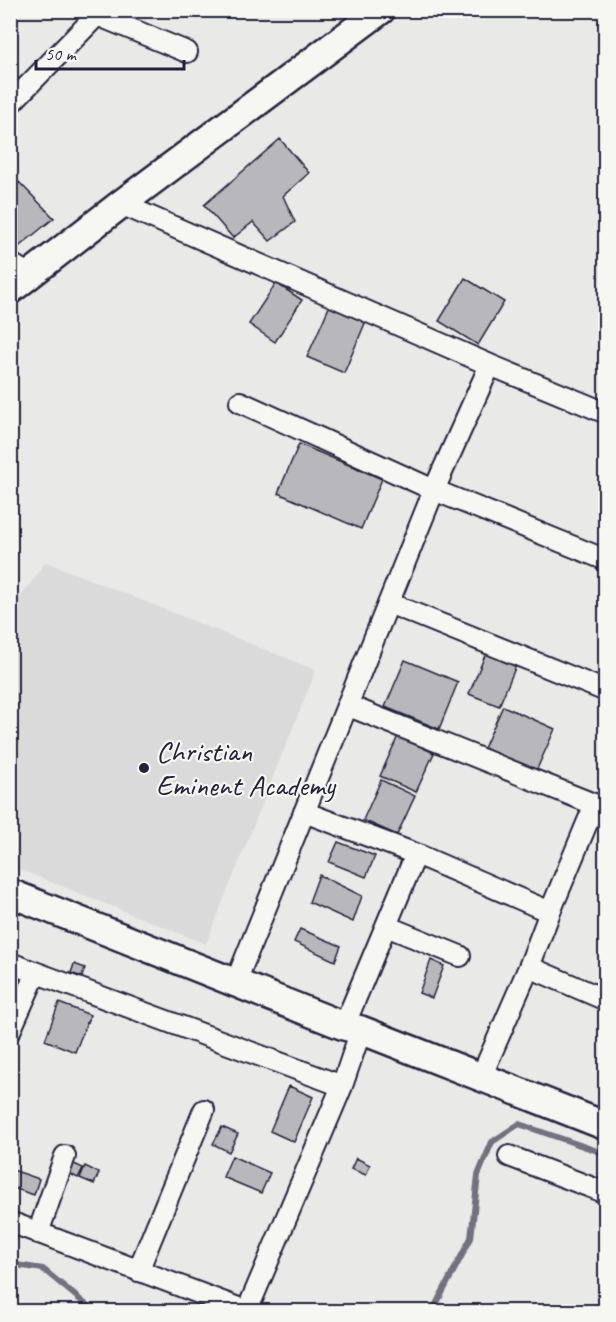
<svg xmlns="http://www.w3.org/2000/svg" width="616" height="1322" font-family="Caveat,sans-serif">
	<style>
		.built { fill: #dadada }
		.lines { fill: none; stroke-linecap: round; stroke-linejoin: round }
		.stream { stroke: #71717f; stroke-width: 6 }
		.building { fill: #b8b8bc; stroke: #22223b; stroke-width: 1.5 }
		.street-casing { stroke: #22223b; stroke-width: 24 }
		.secondary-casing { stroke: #22223b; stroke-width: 32 }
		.street { stroke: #f6f6f2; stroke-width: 20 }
		.secondary { stroke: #f6f6f2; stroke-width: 27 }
		.poi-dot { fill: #22223b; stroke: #f6f6f2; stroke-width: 2 }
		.labels { text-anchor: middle; stroke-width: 4.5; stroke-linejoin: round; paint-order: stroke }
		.poi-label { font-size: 30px; fill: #22223b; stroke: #f6f6f2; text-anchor: start }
	</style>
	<rect width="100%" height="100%" fill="#e9e9e7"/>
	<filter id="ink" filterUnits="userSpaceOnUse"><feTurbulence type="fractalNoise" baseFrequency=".0167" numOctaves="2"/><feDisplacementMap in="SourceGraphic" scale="12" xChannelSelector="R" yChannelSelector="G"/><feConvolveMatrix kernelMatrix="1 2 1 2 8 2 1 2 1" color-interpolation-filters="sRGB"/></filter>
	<g filter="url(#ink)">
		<path class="built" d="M46 562 316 670 206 944 11 866V610Z"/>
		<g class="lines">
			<path class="stream" d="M10 1264 43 1269 95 1312
				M432 1312 471 1238 478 1175 492 1142 519 1124 606 1154"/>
		</g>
		<path class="building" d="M280 139 309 173 283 196 295 222 270 241 253 222 233 238 204 205Z
			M19 182 54 218 10 254V191Z
			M465 278 504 302 478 345 439 321Z
			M276 283 302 300 275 342 249 324Z
			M330 305 366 321 344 373 307 357Z
			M299 444 382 479 361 529 278 493Z
			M488 648 518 661 499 706 469 694Z
			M405 660 458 682 439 729 385 707Z
			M503 706 555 729 536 771 484 748Z
			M398 736 434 753 416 792 380 776Z
			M381 780 415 796 397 835 363 820Z
			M338 842 375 856 366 877 329 862Z
			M319 875 362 896 353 922 309 902Z
			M300 929 341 946 335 961 294 942Z
			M431 960 444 966 432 998 419 993Z
			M74 964 85 968 82 977 71 973Z
			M10 987 16 989 10 1001Z
			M59 1003 90 1015 75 1052 45 1040Z
			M289 1086 313 1097 294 1142 270 1131Z
			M222 1127 238 1134 229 1152 213 1144Z
			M232 1156 270 1173 261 1193 223 1177Z
			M356 1158 370 1165 366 1175 351 1169Z
			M70 1162 83 1168 78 1178 66 1172Z
			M85 1166 99 1173 94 1184 80 1178Z
			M10 1169 39 1179 34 1195 10 1187Z"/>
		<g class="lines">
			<defs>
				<path id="street" d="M97 15 187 52
					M10 104 97 15 87 10
					M121 204 490 365 434 490 235 984
					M10 263 28 274
					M490 365 606 413
					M240 402 434 490 606 560
					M391 604 606 691
					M349 706 606 809
					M304 812 416 854 550 912 529 967 606 1000
					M550 912 595 804
					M386 926 460 956
					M10 963 342 1086
					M344 1026 416 854
					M10 1031 36 973
					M481 1077 529 967
					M509 1156 606 1193
					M10 1222 249 1312
					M38 1233 65 1156
					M138 1271 204 1110
					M247 1311 342 1086 361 1030"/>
				<path id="secondary" d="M10 290 121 204 381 10
					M10 893 344 1026 361 1030 606 1126"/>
			</defs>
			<use href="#street" class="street-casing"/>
			<use href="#secondary" class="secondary-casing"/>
			<use href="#street" class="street"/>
			<use href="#secondary" class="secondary"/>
		</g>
	</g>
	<circle class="poi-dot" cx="144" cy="768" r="6"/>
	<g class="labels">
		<g class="poi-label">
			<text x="156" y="761">Christian<tspan x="156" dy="34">Eminent Academy</tspan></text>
		</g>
	</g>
	<rect width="616" height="1322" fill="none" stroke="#f6f6f2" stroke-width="36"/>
	<rect x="18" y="18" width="580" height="1286" fill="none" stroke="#22223b" stroke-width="2" filter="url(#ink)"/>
	<path d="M36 60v9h148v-9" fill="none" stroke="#22223b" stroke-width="3"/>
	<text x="45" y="60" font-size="18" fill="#22223b" stroke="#f6f6f2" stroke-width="4.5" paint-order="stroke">50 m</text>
</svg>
